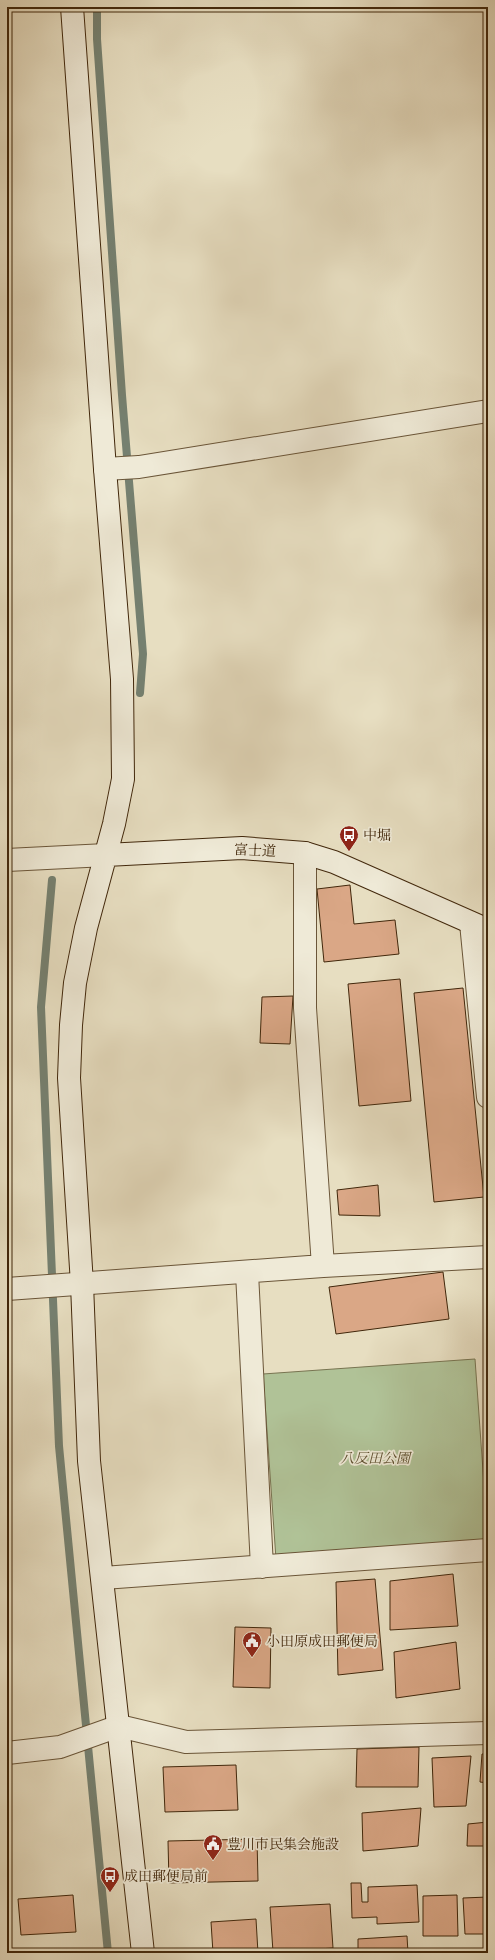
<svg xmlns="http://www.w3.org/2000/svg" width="495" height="1960" font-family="'Sorts Mill Goudy','Noto Serif JP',serif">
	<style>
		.green { fill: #b0c297; stroke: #787451 }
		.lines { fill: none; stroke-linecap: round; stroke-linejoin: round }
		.stream { stroke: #758070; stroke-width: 8 }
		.building { fill: #daa786; stroke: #41270b }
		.street-casing { stroke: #6a5538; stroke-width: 24 }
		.secondary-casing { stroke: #41270b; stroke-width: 24 }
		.street { stroke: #efead7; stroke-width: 22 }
		.secondary { stroke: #efead7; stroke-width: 22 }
		.labels { text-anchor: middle; stroke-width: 3.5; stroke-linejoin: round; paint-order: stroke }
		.poi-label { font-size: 14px; fill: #41270b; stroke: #efead7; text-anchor: start }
		.street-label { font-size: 14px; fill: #41270b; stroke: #efead7 }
		.park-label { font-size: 14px; font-style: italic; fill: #5d4e2e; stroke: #efead7 }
	</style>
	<rect width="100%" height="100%" fill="#e7dec1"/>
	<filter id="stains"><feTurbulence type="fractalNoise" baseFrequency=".005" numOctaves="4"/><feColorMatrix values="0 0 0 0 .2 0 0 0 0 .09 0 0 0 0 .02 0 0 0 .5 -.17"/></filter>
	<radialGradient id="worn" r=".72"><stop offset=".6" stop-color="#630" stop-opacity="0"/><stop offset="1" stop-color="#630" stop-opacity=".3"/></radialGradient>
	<path class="green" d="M475 1359 488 1541 276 1559 263 1374Z"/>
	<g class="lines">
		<path class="stream" d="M97 7V39L122 395 143 654 140 693
			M52 880 41 1007 59 1446 108 1953"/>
	</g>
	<path class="building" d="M350 885 354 924 395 920 399 954 324 962 317 889Z
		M400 979 411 1101 359 1106 348 984Z
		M463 988 484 1197 434 1202 414 993Z
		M293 996 290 1044 260 1043 262 997Z
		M378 1185 380 1216 339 1215 337 1190Z
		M443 1272 449 1319 336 1334 329 1287Z
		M453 1574 458 1626 390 1630V1581Z
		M375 1579 383 1670 338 1675 336 1582Z
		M235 1627 271 1628 270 1688 233 1687Z
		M456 1642 460 1689 396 1698 394 1652Z
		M419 1747 418 1787H356L357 1749Z
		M482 1754H488V1783L480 1782Z
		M471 1756 466 1806 434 1807 432 1758Z
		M236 1765 238 1810 165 1812 163 1767Z
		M421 1808 418 1846 363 1851 362 1813Z
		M488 1822V1846H467L468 1824Z
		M257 1839 258 1881 169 1883 168 1841Z
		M351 1883H361L362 1902H368V1887L417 1885 419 1922 377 1924V1917L352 1918Z
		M73 1895 76 1932 21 1935 18 1899Z
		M457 1895 458 1936H423V1896Z
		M488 1897V1934H465L463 1898Z
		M330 1904 333 1948 273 1952 270 1907Z
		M256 1919 258 1953H213L211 1922Z
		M407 1936 408 1953H358V1939Z"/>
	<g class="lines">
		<defs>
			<path id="street" d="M105 469 139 467 488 411
				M305 853V1008L323 1266
				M7 860 106 855
				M471 923 488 1097
				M247 1273 262 1567
				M7 1289 323 1266 488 1257
				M103 1578 488 1550
				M7 1753 60 1747 119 1726 186 1742 488 1733"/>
			<path id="secondary" d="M72 7 105 469 122 679 123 779 114 824 86 928 75 983 71 1025 69 1078 82 1284 89 1461 143 1953
				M106 855 242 848 305 853 334 862 488 930"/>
		</defs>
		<use href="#street" class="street-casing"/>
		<use href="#secondary" class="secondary-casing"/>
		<use href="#street" class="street"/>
		<use href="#secondary" class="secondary"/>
	</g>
	<defs>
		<symbol id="bus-pin" viewBox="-11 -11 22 30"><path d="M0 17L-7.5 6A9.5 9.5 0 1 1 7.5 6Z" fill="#8f2418" stroke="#efead7"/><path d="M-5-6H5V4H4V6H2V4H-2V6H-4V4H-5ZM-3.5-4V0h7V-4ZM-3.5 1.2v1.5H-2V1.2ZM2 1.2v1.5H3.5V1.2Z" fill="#fff"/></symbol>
		<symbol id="civic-pin" viewBox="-11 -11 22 30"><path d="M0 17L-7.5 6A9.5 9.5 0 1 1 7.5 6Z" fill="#8f2418" stroke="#efead7"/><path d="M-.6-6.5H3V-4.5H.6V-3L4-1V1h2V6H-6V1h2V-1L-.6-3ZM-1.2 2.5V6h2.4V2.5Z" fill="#fff"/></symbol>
	</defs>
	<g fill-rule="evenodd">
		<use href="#bus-pin" x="338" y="824" width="22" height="30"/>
		<use href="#civic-pin" x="241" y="1630" width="22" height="30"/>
		<use href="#civic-pin" x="202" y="1833" width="22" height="30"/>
		<use href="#bus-pin" x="99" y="1865" width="22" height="30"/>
	</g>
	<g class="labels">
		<g class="poi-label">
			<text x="363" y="840">中堀</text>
			<text x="266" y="1646">小田原成田郵便局</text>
			<text x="227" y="1849">豊川市民集会施設</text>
			<text x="124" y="1881">成田郵便局前</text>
		</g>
		<g class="street-label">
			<text transform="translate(255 850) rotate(3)" y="5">富士道</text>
		</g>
		<g class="park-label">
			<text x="375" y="1463">八反田公園</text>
		</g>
	</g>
	<rect width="495" height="1960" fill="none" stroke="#e7dec1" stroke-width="24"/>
	<rect x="8" y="8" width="479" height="1944" fill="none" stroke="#41270b" stroke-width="2"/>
	<rect x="12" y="12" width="471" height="1936" fill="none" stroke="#41270b"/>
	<rect width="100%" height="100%" filter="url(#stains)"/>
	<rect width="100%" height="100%" fill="url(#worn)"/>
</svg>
